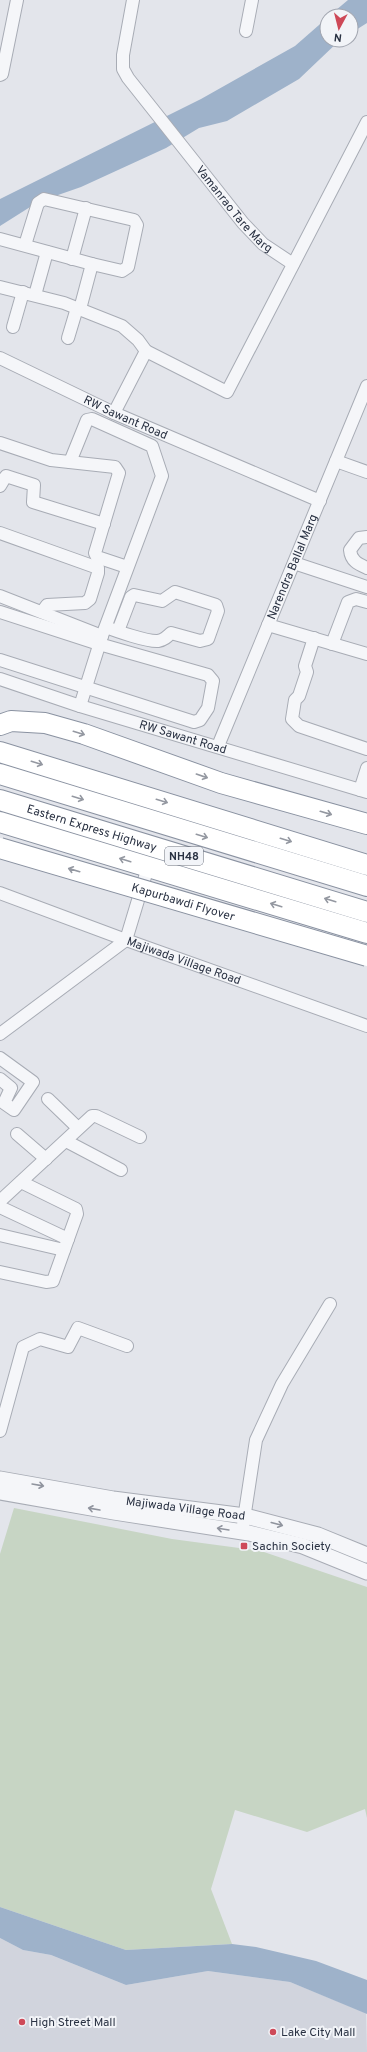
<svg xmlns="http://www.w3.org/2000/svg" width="367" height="2052" font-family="Overpass,sans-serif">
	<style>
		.built { fill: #d1d4dd }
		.green { fill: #c7d5c4 }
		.water { fill: #9eb2ca }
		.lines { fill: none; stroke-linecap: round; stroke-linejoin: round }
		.minor-casing { stroke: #a8acb5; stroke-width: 14 }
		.tertiary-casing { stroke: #a8acb5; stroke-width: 17 }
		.trunk-casing { stroke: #8a92a1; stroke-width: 22 }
		.minor { stroke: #f5f6f9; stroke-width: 12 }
		.tertiary { stroke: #f5f6f9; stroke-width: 15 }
		.trunk { stroke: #fff; stroke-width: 20 }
		.trunk-bridge-casing { stroke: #8a92a1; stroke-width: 22; stroke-linecap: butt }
		.trunk-bridge { stroke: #fff; stroke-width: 20 }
		.oneway { stroke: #9498a1 }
		.oneway2 { stroke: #90949e }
		.poi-dot { fill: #ce4958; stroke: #f2f4f8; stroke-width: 1.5 }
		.labels { text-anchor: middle; stroke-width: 4; stroke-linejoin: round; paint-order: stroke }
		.shield { fill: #f2f4f8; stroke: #666c79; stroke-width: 1 }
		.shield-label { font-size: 11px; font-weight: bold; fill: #2a3243 }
		.street-label { font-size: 12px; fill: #2a3243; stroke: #f2f4f8 }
		.poi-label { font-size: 12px; fill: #2a3243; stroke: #f2f4f8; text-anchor: start }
	</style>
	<rect width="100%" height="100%" fill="#e3e5eb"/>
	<path class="built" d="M0 1938 23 1950 51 1955 126 1985 208 1971 290 1982 366 2013 367 2052H0Z"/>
	<path class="green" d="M14 1508 172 1539 261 1551 367 1587V1818L365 1809 307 1832 235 1810 211 1889 232 1944 126 1950 0 1907V1554Z"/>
	<path class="water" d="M348 0H367V23L351 33V16H329Z
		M327 18V40H340L299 79 227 121 199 128 166 148 81 187 38 202 0 226V199L201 99 295 46Z
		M0 1907 126 1950 232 1944 256 1947 316 1961 367 1980V2014L290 1982 208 1971 126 1985 51 1955 23 1950 0 1938Z"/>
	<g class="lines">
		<defs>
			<g id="minor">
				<path id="s1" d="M133 0 123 55V69L128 78 243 223 263 244 293 264"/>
				<path d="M246 31 252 0"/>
				<path d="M0 75 2 74 17 0"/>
				<path d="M0 239 92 264 80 309"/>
				<path d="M25 245 38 203 44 199 134 220 137 225 128 267 122 271 92 264"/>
				<path d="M72 259 86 208"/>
				<path d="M0 287 64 303 122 326 138 340 146 351"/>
				<path d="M35 295 47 252"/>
				<path d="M13 327 23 292"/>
				<path d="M68 338 77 308"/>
				<path id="s2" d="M0 358 114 413 320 501"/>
				<path d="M114 413 146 351 227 392 367 122"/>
				<path d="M0 443 51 460 115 467 119 473 95 553 97 557 127 567"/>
				<path d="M336 461 367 472"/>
				<path d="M70 462 87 420 92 419 152 446 162 476 102 636"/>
				<path d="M0 486 6 476 34 485 33 502 104 524"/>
				<path d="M0 533 98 568V573L90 599 85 603 47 605 42 612"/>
				<path d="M367 537 359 538 350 550C351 561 358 564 367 568"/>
				<path d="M294 563 367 587"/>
				<path d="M0 596 102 636 80 706"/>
				<path d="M0 612 99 644 208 675 213 681 208 708 200 720 194 722 0 660"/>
				<path d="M268 625 367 654"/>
				<path d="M106 627C116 631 148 642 158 641 164 640 167 637 171 633L200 641 208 639 218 611 216 605 175 592 162 601 134 595 131 597 118 631"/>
				<path d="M314 638 305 666 307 672 299 696 295 700 292 719 299 726 367 749"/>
				<path d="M332 644 348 602 356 599 367 602"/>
				<path id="s3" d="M0 679 80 706 367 792"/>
				<path id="s4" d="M218 746 367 386"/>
				<path d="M360 790 367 768"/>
				<path id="s5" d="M0 893 126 940 367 1026"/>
				<path d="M126 940 148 867"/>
				<path d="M0 1034 126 940"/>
				<path d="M0 1058 33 1082 14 1110 4 1103 11 1088 0 1079"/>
				<path d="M48 1099 78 1128"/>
				<path d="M17 1134 46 1159"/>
				<path d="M66 1141 121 1170"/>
				<path d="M0 1201 92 1116H96L140 1137"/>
				<path d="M0 1207 68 1239 77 1214 76 1209 21 1182"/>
				<path d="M0 1235 64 1250"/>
				<path d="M0 1272 46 1282 53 1281 68 1239"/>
				<path d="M0 1431 23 1347 40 1339 68 1347 78 1328 127 1346"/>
				<path d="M242 1532 256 1440 282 1384 330 1304"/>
			</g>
			<g id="tertiary">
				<path id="s6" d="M0 1479 113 1499 245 1516 318 1535 367 1555"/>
				<path d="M0 1492 114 1512 249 1533 303 1546 367 1572"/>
			</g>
			<g id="trunk">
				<path d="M0 725 11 721 45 723 84 734 221 783 367 824"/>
				<path d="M0 752 367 865"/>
				<path d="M0 774 367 886"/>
				<path id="s7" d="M0 800 367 912"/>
				<path d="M0 822 367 933"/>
			</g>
		</defs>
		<use href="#minor" class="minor-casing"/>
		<use href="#tertiary" class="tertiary-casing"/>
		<use href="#trunk" class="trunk-casing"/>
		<use href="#minor" class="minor"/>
		<use href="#tertiary" class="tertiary"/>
		<use href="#trunk" class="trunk"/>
		<defs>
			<g id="trunk-bridge">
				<path id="s8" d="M0 848 367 956"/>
			</g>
		</defs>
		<use href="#trunk-bridge" class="trunk-bridge-casing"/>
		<use href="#trunk-bridge" class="trunk-bridge"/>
	</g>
	<defs><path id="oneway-shaft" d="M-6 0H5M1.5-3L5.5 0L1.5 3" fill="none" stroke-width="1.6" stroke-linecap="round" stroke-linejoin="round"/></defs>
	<g class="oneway">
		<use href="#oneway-shaft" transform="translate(79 733) rotate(17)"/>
		<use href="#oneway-shaft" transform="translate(37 763) rotate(17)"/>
		<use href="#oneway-shaft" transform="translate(202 776) rotate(19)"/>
		<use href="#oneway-shaft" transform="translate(78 798) rotate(17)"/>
		<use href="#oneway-shaft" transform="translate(162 801) rotate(17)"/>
		<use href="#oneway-shaft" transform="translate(326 813) rotate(16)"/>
		<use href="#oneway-shaft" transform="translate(202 836) rotate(17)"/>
		<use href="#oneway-shaft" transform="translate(286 840) rotate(17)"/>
		<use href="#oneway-shaft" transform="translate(125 860) rotate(-163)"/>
		<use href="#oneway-shaft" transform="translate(74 870) rotate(-164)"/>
		<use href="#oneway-shaft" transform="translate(330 900) rotate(-163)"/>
		<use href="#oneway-shaft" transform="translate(276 905) rotate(-163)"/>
	</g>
	<g class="oneway2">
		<use href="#oneway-shaft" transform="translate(38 1485) rotate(10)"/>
		<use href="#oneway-shaft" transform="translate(94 1509) rotate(-170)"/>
		<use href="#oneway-shaft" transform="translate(277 1524) rotate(15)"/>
		<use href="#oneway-shaft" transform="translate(223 1529) rotate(-171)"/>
	</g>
	<g class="poi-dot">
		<rect x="240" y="1542" width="8" height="8" rx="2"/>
		<circle cx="22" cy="2022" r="4"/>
		<circle cx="273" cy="2032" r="4"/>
	</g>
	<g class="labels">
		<rect class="shield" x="165" y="847" width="38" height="18" rx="3"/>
		<g class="shield-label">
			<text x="184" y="860">NH48</text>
		</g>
		<g class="street-label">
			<text dy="4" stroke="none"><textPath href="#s1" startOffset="249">Vamanrao Tare Marg</textPath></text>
			<text dy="4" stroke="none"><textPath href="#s2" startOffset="139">RW Sawant Road</textPath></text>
			<text dy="4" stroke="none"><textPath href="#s4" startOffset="194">Narendra Ballal Marg</textPath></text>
			<text dy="4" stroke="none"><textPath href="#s3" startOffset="192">RW Sawant Road</textPath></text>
			<text dy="4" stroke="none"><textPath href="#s7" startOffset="96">Eastern Express Highway</textPath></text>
			<text dy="4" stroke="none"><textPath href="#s8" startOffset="191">Kapurbawdi Flyover</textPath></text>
			<text dy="4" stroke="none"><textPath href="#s5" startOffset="196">Majiwada Village Road</textPath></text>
			<text dy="4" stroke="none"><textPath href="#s6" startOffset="188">Majiwada Village Road</textPath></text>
		</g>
		<g class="poi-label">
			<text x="252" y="1550">Sachin Society</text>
			<text x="30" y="2026">High Street Mall</text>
			<text x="281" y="2036">Lake City Mall</text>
		</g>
	</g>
	<g transform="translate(339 28) rotate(187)"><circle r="19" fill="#f2f4f8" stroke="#a2a6b0"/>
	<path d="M0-3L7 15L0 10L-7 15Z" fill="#ce4958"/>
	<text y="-6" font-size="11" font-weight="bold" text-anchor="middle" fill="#2a3243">N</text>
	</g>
</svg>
